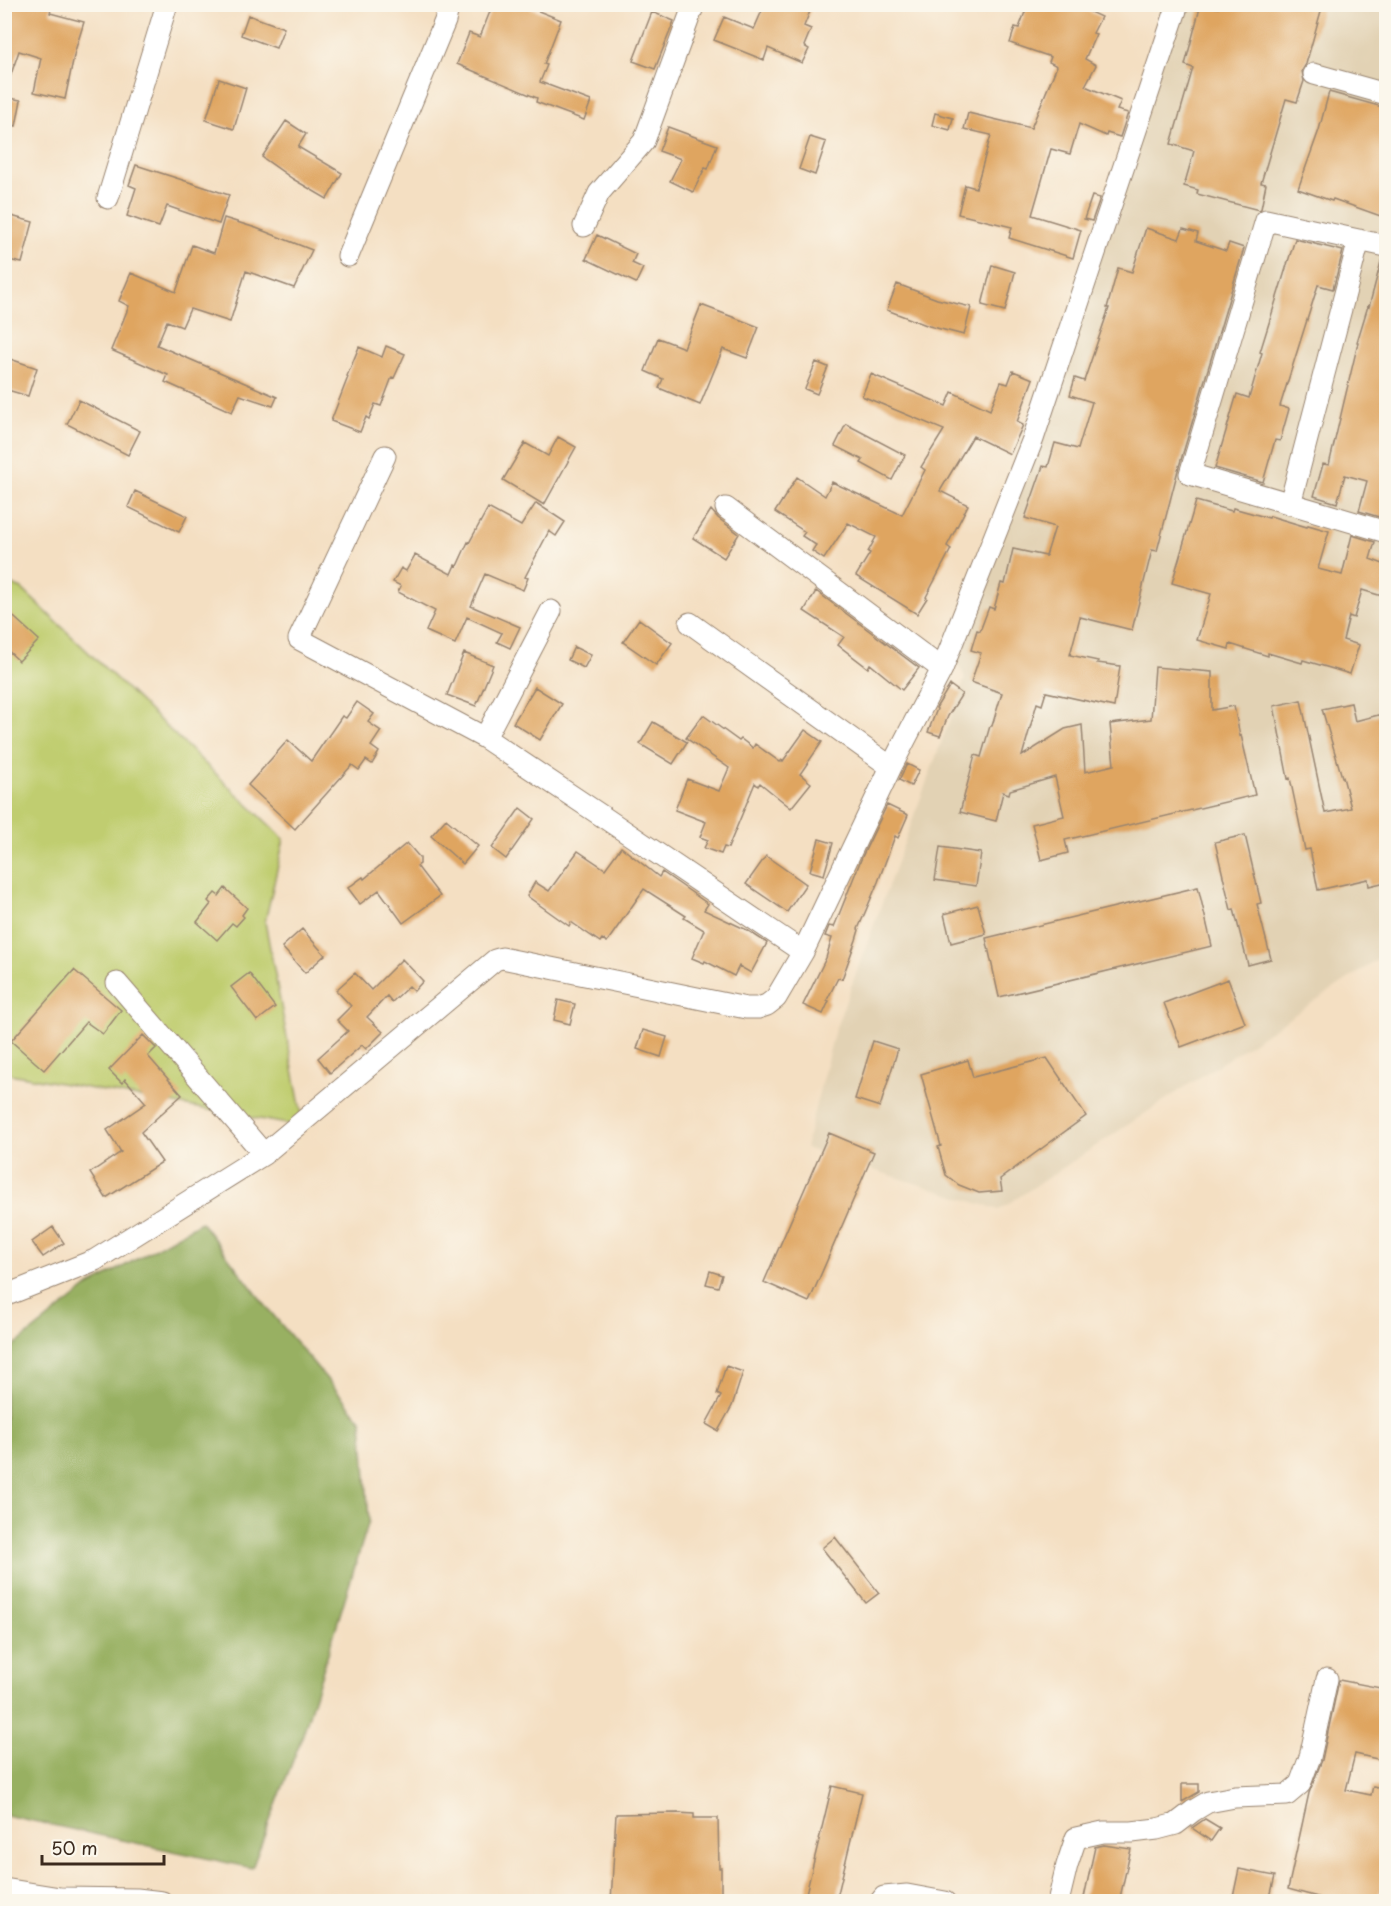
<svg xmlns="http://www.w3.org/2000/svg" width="1391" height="1906" font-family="'Playpen Sans',sans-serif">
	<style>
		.built { fill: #e2d2b4 }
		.green { fill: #c0cd6f; stroke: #7e7c46; stroke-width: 1.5 }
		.forest { fill: #98b062; stroke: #6a6d40; stroke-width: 1.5 }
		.building { fill: #dfa561 }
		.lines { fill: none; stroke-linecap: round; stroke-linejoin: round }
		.minor-casing { stroke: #988470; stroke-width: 23 }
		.minor { stroke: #fff; stroke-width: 21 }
	</style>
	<rect width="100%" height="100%" fill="#fbf7ec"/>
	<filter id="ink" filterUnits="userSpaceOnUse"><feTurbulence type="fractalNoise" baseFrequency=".0167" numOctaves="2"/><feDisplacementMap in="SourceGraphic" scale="12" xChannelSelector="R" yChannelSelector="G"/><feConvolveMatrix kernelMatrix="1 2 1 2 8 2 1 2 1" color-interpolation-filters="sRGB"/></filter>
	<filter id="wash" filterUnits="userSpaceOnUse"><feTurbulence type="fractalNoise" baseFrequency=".008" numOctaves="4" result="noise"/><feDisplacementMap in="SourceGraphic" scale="24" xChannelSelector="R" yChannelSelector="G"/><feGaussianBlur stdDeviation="1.35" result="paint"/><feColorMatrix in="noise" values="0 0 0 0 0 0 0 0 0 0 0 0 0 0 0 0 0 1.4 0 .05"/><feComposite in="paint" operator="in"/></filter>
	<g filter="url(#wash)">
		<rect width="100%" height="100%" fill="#f4dfc2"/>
		<path class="built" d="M1176 5H1386V954L999 1210 805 1148 834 1033 965 678 954 655Z"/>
		<path class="green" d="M4 582 22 589 284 839 265 922 304 1127 5 1073Z"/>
		<path class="forest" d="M201 1222 269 1310 362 1421 369 1521 303 1734 252 1868 5 1815V1353L89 1286Z"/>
		<g id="blocks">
			<path class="building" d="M6 4H52L50 13 84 22 75 51 65 99 34 92 41 58 19 51 7 86 4 85V10Z
				M493 4H521L561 20 544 64 547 65 540 82 591 101 584 120 536 102 537 98 457 64 469 33 480 37Z
				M765 4H813L804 26 811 29 804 46 809 49 802 63 768 48 764 60 714 40 724 17 754 29Z
				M1028 4H1073L1101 17 1093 33 1096 34 1085 59 1096 65 1085 86 1121 101 1117 110 1128 113 1120 137 1107 133 1106 136 1079 124 1070 154 1051 149 1032 215 1081 230 1073 258 1009 238 1012 227 958 214 965 185 976 188 991 135 964 129 968 113 1031 128 1057 66 1049 62 1051 57 1010 43 1015 27 1019 28Z
				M1201 4 1218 8 1219 4H1323L1306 64 1302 71 1304 81 1297 102 1286 99 1261 183 1266 184 1261 209 1259 210 1197 194 1198 190 1184 186 1194 151 1171 144 1193 68 1185 65Z
				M652 12 674 21 655 69 633 61Z
				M248 15 284 28 276 48 241 35Z
				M219 79 246 88 234 129 206 120Z
				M1329 92 1386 108V218L1333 199 1332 201 1298 189 1319 130Z
				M4 97 21 100 16 126 4 123Z
				M935 113 953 118 950 130 932 125Z
				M286 121 306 134 298 147 342 173 327 199 293 179 262 157Z
				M668 127 717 145 708 169 705 168 693 192 670 181 681 159 659 151Z
				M810 137 826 142 815 175 799 169Z
				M136 165 229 195 219 224 167 206 159 227 127 216 136 188 129 185Z
				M1092 196 1100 198 1092 221 1084 219Z
				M4 214 33 222 22 263 4 259Z
				M224 218 256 228 312 250 294 288 246 271 230 322 190 309 182 327 167 321 157 345 277 397 273 406 240 395 232 412 165 382 168 375 111 350 129 306 119 301 131 273 176 292 192 245 214 253Z
				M1146 228 1179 239 1183 229 1198 233 1196 241 1226 251 1229 243 1244 248 1178 470 1157 551 1152 550 1132 630 1080 617 1070 655 1098 661 1097 663 1120 666 1114 707 1046 692 1042 705 1037 703 1022 756 1065 729 1082 725 1085 772 1114 765 1110 724 1151 719 1155 667 1212 672V710L1234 706 1240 736 1241 735 1255 795 1065 840 1068 853 1041 860 1032 824 1064 816 1055 777 1010 790 1009 794 1003 792 996 821 960 812 975 755 981 757 990 726H992L1002 693 971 682 981 653 971 650 977 630 980 631 989 607 994 609 1001 583 1005 584 1013 549 1046 556 1055 527 1025 518 1043 466 1048 467 1055 443 1078 449 1092 402 1070 395 1075 378 1084 381 1109 308H1107L1118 268 1132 272Z
				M597 235 636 254 632 263 643 268 636 283 586 259Z
				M1295 239 1343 251 1333 289 1318 285 1280 406 1289 409 1280 441 1275 440 1263 482 1215 468 1237 394 1249 398 1262 353 1260 352Z
				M1382 258 1386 259V519L1359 511 1367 481 1345 475 1337 503 1314 496 1323 464 1329 465 1358 343 1357 342 1368 306 1369 307Z
				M992 265 1015 272 1005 311 982 305Z
				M897 284 937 299 971 307 964 335 929 326 887 310Z
				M701 305 759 327 747 358 723 349 700 405 659 388 663 379 645 371 658 338 684 348Z
				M386 346 405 354 394 378 392 377 381 406 375 404 369 419 366 417 360 432 331 421 348 377 347 376 359 347 382 357Z
				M4 357 37 368 28 396 4 389Z
				M816 362 828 367 817 394 805 389Z
				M1013 371 1033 379 1017 422 1023 425 1010 454 973 436 940 491 968 505 947 546 951 549 926 597 927 598 917 614 856 576 870 553 868 552 876 537 848 523 824 559 812 551 816 545 802 536 805 532 775 512 797 477 825 496 832 482 902 515 925 470 921 467 944 430 862 396 871 374 946 406 952 392 990 410 1001 382 1008 384Z
				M79 400 140 431 128 455 67 424Z
				M846 424 905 455 892 480 861 463 863 460 835 446Z
				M558 437 576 447 544 505 503 480 525 443 548 456Z
				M135 491 187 516 179 532 128 507Z
				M1196 501 1232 511 1233 508 1269 518 1270 516 1307 527 1308 525 1329 531 1318 569 1342 575 1352 535 1375 542 1370 559 1386 565V583L1382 596 1362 590 1354 618 1349 616 1343 640 1359 645 1350 674 1303 660 1302 663 1268 653V656L1230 644 1229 649 1197 640 1211 594 1172 583Z
				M536 503 565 522 556 536 549 531 525 577 528 578 523 590 485 574 471 606 520 627 510 648 497 642 502 633 467 617 455 644 426 631 435 611 398 592 401 586 393 582 401 568 406 571 415 555 451 574 455 565 457 566 468 542 469 543 488 508 521 526Z
				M711 510 718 518 739 534 724 558 693 538Z
				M816 591 919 668 902 690 870 664 868 668 838 645 844 637 804 611Z
				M4 608 39 640 19 661 4 647Z
				M639 619 672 643 656 665 623 642Z
				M574 647 591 655 584 668 568 660Z
				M464 653 493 665 476 706 447 695Z
				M950 685 962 694 948 716 940 736 928 732 937 709 936 708Z
				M535 687 562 704 540 740 513 723Z
				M1301 700 1325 813 1351 808 1343 777H1342L1322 709 1351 703 1355 721 1386 713V882L1369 886 1368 879 1318 890 1310 849 1305 850 1290 778 1288 779 1274 706Z
				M357 702 374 714 368 722 381 731 371 746 379 752 372 764 366 760 359 770 352 765 295 829 248 785 288 740 311 761 342 716 346 718Z
				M703 715 739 741 741 739 753 748 755 744 780 762 782 760 783 761 805 730 822 742 800 774 811 783 791 808 760 783 758 786 755 783 728 848 724 847 721 854 704 848 708 840 700 837 706 822 675 810 687 779 719 791 729 768 686 738Z
				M653 722 687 742 673 764 640 744Z
				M907 764 919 770 911 786 899 780Z
				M887 805 908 815 898 838 895 836 878 882 858 929 859 930 856 940 842 979 838 978 827 1000 829 1001 823 1014 803 1005 826 958 832 938 825 936 829 926 834 927 862 857Z
				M520 808 534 819 506 859 492 848Z
				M446 819 478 846 463 864 431 836Z
				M1245 835 1261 903 1257 904 1271 959 1248 965 1234 909 1231 910 1215 842Z
				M819 839 833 843 824 875 810 871Z
				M407 843 420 858V864L417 866 440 896 403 923 379 890 360 904 348 888 363 877 364 879Z
				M621 847 659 877 662 872 708 904 704 910 747 930 767 943 751 973 739 966 734 976 705 961 704 963 692 958 704 930 684 918 686 916 644 889 607 942 602 939 600 942 571 922 569 926 527 896 535 882 549 891 578 851 605 869Z
				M940 847 981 853 976 886 935 880Z
				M766 856 806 884 787 912 746 884Z
				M1198 887 1212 946 999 997 986 938Z
				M225 888 247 908 242 915 244 917 236 926 232 923 217 940 197 922 211 904 208 901 215 893 219 896Z
				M978 905 986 934 951 943 944 914Z
				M302 929 325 955 305 973 282 947Z
				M402 959 423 981 414 991 409 986 392 1002 387 996 367 1017 383 1032 366 1049 362 1045 330 1073 318 1058 348 1031 337 1020 351 1006 336 990 355 973 371 990Z
				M74 970 121 1010 103 1034 86 1022 44 1070 11 1041Z
				M249 973 275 1007 257 1021 231 987Z
				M1228 979 1245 1023 1181 1047 1164 1003Z
				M558 1000 575 1004 570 1024 554 1020Z
				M643 1030 667 1037 661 1057 637 1049Z
				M143 1035 156 1048 148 1056 182 1095 141 1132 162 1162 106 1198 90 1173 121 1152 107 1130 146 1103 125 1079 122 1083 109 1070Z
				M873 1041 898 1049 880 1107 855 1099Z
				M1047 1058 1086 1116 1000 1179 1002 1191 979 1193 959 1185 946 1175 938 1147 941 1146 921 1074 968 1060 973 1077Z
				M829 1133 874 1152 809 1302 764 1282Z
				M53 1227 64 1243 43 1257 32 1242Z
				M710 1271 722 1275 718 1287 706 1284Z
				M726 1366 743 1372 732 1406 718 1431 706 1424 721 1396 717 1394Z
				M835 1537 879 1593 866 1603 822 1548Z
				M1339 1680 1386 1689V1761L1355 1754 1346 1790 1371 1795 1373 1786 1386 1789V1865L1378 1902H1336L1288 1889 1309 1793 1322 1760Z
				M1182 1784H1199V1792L1182 1802Z
				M832 1786 862 1793 836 1902H804Z
				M678 1813 694 1814V1818H718L719 1868H721V1902H611L616 1814Z
				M1205 1819 1220 1828 1211 1841 1192 1828Z
				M1104 1845 1131 1849 1119 1902H1083L1095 1847Z
				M1239 1869 1275 1876 1269 1902H1232Z"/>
		</g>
	</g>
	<g filter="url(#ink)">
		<use href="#blocks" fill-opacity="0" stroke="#988470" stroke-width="1.5"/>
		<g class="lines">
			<defs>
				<path id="minor" d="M1314 74 1386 94
					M108 198 167 4
					M584 226 599 193 644 141 694 4
					M1386 246 1266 220 1190 474 1386 532
					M348 256 445 21 449 4
					M385 456 299 639 485 738 602 816 803 952
					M1290 504 1359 240
					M726 508 942 669
					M690 623 891 767
					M485 738 551 611
					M117 983 264 1154
					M4 1296 95 1260 264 1154 495 960 502 958 746 1008H758L767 1005 776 998 803 952 891 767 942 669 1033 439 1178 4
					M4 1889 60 1898 137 1899 162 1902
					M880 1902 884 1897 907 1895 945 1902
					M1058 1902 1067 1865 1076 1838 1103 1832H1132L1157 1829 1176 1824 1193 1811 1208 1802 1235 1797 1287 1795 1300 1784 1310 1757 1327 1679"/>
			</defs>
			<use href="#minor" class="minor-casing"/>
			<use href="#minor" class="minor"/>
		</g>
	</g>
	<rect width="1391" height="1906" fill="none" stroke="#fbf7ec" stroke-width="24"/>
	<path d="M42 1855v9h122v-9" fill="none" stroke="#3b2a1e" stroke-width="3"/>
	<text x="51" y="1855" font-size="18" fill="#3b2a1e" stroke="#fbf7ec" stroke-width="4.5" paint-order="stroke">50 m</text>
</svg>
